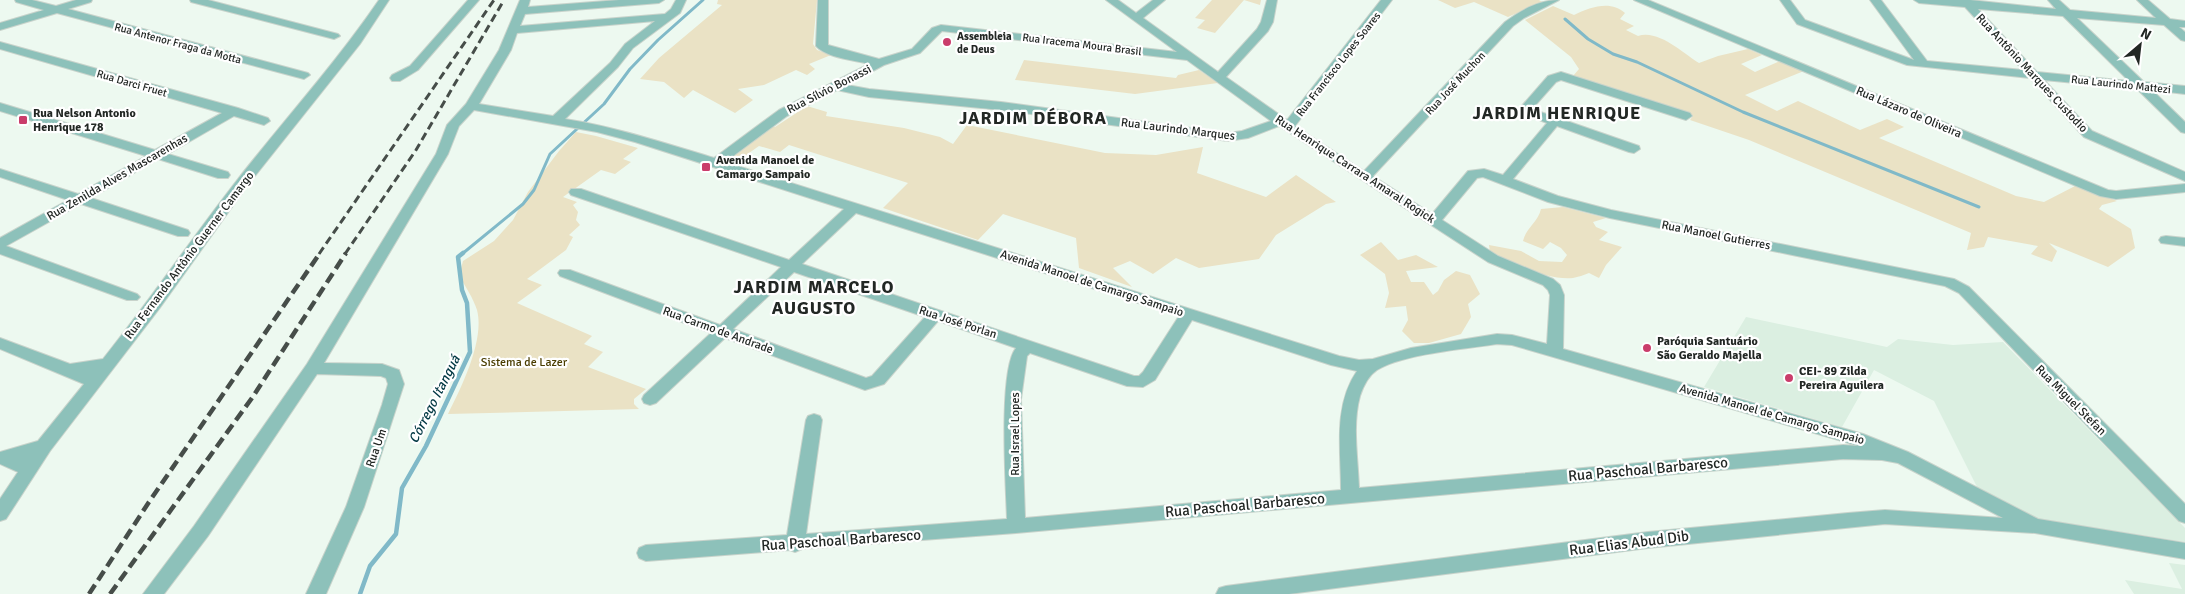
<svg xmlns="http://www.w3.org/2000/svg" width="2185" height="594" font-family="Signika,sans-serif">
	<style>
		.built { fill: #dbefe1 }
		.green { fill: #eae2c5 }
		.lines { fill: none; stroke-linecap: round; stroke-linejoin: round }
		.stream-far1 { stroke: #80b9c8; stroke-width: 3 }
		.stream { stroke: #80b9c8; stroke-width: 4.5 }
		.minor-casing { stroke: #c8d3cb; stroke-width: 2 }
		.minor { fill: #8dc1ba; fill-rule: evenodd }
		.rail-far1 { stroke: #464d49; stroke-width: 3; stroke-dasharray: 8 4.5; stroke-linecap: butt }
		.rail { stroke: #464d49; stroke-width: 4.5; stroke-dasharray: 11 5.5; stroke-linecap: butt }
		.poi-dot { fill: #ca3d6b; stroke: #fff; stroke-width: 2 }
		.labels { text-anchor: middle; stroke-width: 4.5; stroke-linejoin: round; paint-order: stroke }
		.far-poi-label { font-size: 11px; font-weight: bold; fill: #222724; stroke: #fff; text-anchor: start }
		.far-street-label { font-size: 11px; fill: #222724; stroke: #fff }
		.street-label { font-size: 12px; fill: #222724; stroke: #fff }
		.poi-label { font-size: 12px; font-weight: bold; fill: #222724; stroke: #fff; text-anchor: start }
		.park-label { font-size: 12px; fill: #4a3d00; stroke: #fff }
		.water-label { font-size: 14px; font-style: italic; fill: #003742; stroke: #fff }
		.near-street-label { font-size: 15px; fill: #222724; stroke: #fff }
		.district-label { font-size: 18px; font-weight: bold; letter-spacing: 1px; fill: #222724; stroke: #fff }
	</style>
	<rect width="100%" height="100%" fill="#edf9f0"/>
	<path class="built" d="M1746 317 1887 347 1898 339 1953 345 2003 342 2185 528V542L2027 517 1978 489 1934 401 1874 370 1842 427 1704 387Z
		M2169 563 2185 565V594H2134L2125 580 2182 589Z"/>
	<path class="green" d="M718 0H817L813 44 817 50 831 55 809 64 815 69 807 75 796 70 764 85 738 89 753 100 735 113 693 90 684 98 664 82 640 79 659 58 722 5 717 4Z
		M1212 0H1261L1260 5 1244 0 1215 33 1197 28 1205 20 1195 18Z
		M1438 0H1539L1542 2 1508 17 1474 2 1455 8Z
		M1553 6 1574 15C1590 7 1611 0 1625 13L1620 19 1634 26 1626 30 1638 36C1659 29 1685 55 1699 63L1718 56 1748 49 1762 55 1741 64 1755 72 1780 61 1804 71 1745 95 1777 111 1798 101 1860 130 1887 119 1904 127 1879 138 2016 196 2044 202 2077 185 2117 201 2102 205 2099 209 2131 229 2135 248 2108 267 2049 243 2057 251 2052 262 2031 254 2038 246 1988 237 1984 247 1967 250 1971 233 1749 140 1690 120 1693 116 1573 76 1579 69 1571 57 1525 20Z
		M1024 60 1176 78 1178 75 1199 70 1218 83 1135 94 1015 80Z
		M807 106 827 112 826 116 904 128 940 137 953 144 967 125 1105 153 1156 155 1203 147 1197 173 1266 197 1296 175 1336 202 1326 204 1276 235 1259 259 1199 268 1176 258 1153 274 1130 261 1113 268 1132 287 1079 268 1076 238 1003 214 978 240 883 208 908 183 789 145 780 152 759 146 732 165 723 162 772 126 775 127Z
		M576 132 596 136 638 148 623 159 631 162 615 174 601 170 563 197 577 202 573 205 578 212 576 220 580 225 569 235 573 237 566 250 527 279 542 285 517 303 592 336 584 344 603 352 588 367 646 389 634 399V404L639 409 448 414C461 388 485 340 477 310 473 298 466 287 459 276L463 261 494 241 513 220 528 192 559 151Z
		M1563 207 1606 218 1593 222 1596 227 1608 232 1599 240 1622 247 1606 265 1599 278 1589 273C1584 275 1578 277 1573 278 1549 281 1511 263 1490 252L1489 245 1521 251 1539 261 1562 262 1567 255 1561 248 1550 242 1543 249 1523 241C1526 228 1538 222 1541 209Z
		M1381 242 1398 260 1416 255 1438 267 1406 271 1411 282H1424L1433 295 1438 291 1444 280 1456 271 1470 275 1480 294 1468 304 1471 317 1461 334 1429 343H1414L1402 331 1408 320 1406 306 1385 308 1389 293 1385 274 1360 255Z"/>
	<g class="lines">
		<path class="stream-far1" d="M1565 19 1588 39 1613 54 1637 62 1743 112 1979 207
			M462 254 523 204 534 190 550 154 604 104 630 69 658 40 703 0"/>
		<path class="stream" d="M360 594 370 566 396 534 402 488 426 446 470 352 467 303 462 290 458 257 463 253"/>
		<defs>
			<path id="minor" d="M15 0H32L56 6 76 0H92L91 2 68 9 308 73 310 75 304 79 57 13 0 30V23L44 10 16 2Z
				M190 0H208L338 34 340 36 334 39 191 2Z
				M379 0H389L360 44 247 186 159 309 50 451 6 519 0 521V499L18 472 0 464V452L38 441 84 384 0 349V338L70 364 103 359C150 300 192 238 238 179 285 119 336 63 379 0Z
				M468 0H479L418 70 400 81H392L390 78 392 75 410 66Z
				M520 0H530L528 7 619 0H664L659 3 525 14 520 26 665 14 671 9 676 0H686L680 13 633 48 618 67 565 119C616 127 664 143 714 158L779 110 869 64C854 60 827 58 816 46L818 0H828V45L879 59 912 49 932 28 941 25 1177 52 1106 0H1118L1136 13 1153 0H1165L1143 18 1218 72 1257 29 1261 22 1267 0H1277L1273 22 1268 31 1226 77 1287 120 1381 0H1392L1295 126 1364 171 1505 22C1521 10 1539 0 1559 0L1524 18 1513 26 1373 176 1432 214 1468 171 1484 169 1503 175 1547 123 1521 113 1520 108 1548 76 1561 72 1690 113 1692 116 1686 120 1561 80 1556 82 1532 109 1639 146 1640 149 1634 153 1629 152 1557 126 1513 179 1558 196 1611 210 1954 279 1969 287 2185 504V523L2179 521 1959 293 1945 286 1610 218 1548 202 1483 177 1477 178 1442 220 1498 256 1553 279 1560 285 1564 295 1563 349 1863 434 1908 452 2038 519 2185 543V559L2035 533 1885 524 1648 548 1289 594H1216L1219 588 1226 586 1648 532 1848 513 1885 510 2003 518 1898 463 1882 460 1843 459 1016 533 802 549 795 552 790 550 646 561 639 558 637 553 639 548 646 545 787 535 806 420 808 416 814 414 820 416 822 420 806 534 1007 519C1006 487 998 370 1016 348L938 321 884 384 865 390 725 338 656 403 650 405 644 403 642 399 644 395 711 333 560 276 558 273 560 270H570L720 325 781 267 571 195 569 192 571 189H581L789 260 844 209 635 142 597 132 474 110 459 126 448 154 324 363 382 364 399 370 404 384 364 507 326 594H306L346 507 382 405 388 384 386 378 381 376 317 374 208 536 164 594H143L194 526 307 364 436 154 447 125 466 104 499 50ZM655 21 625 44 610 63 553 116 479 104 511 50 517 33ZM942 31 1187 60 1271 121 1242 131 1228 133 1001 102 869 89 847 85 884 65 920 53ZM837 90 869 97 1001 110 1228 141 1248 138 1279 126 1488 262 1543 285 1548 290 1550 295 1547 344 1512 335 1497 334 1411 348 1373 359 1359 360 1339 356 725 162 787 116ZM856 213 1179 316 1143 372 1139 376H1134L802 264ZM794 272 925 317 872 376 866 378 733 329ZM1192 320 1331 365 1357 371C1333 406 1341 450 1341 490L1025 518 1021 399 1027 356 1030 353 1127 386 1143 387 1155 380ZM1497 344 1512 345 1859 446 1843 445 1359 488C1358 458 1352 425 1360 396 1363 387 1368 376 1377 370 1403 354 1465 349 1497 344Z
				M1634 0H1648L2108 190 2116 191 2185 184V192L2116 199 2100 196Z
				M1780 0H1790L1805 20 1914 60 1870 0H1881L1927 61 2023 70 1965 7 1919 3 1914 0H1970L2056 9 2048 0H2059L2070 10 2156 18 2137 0H2148L2170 19 2185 21V27H2179L2185 32V41L2181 40 2164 25 2077 18 2144 82 2185 86V94L2152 90 2185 122V133L2181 132 2137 89 2044 80 2092 131 2185 172V181L2084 137 2030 78 1907 65 1797 24ZM1978 9 2063 16 2129 81 2037 72Z
				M0 42 238 108 268 118 270 121 264 125 234 116 168 154 228 172 230 175 228 178H218L158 159 91 198 188 230 190 233 188 236H178L81 204 6 246 137 294 140 297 137 300H127L0 254V238L68 200 0 177V169L78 194 146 156 0 111V103L155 150 222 113 0 49Z
				M2166 236 2185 238V246L2161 243 2159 240 2161 237Z"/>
		</defs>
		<use href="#minor" class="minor-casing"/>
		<use href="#minor" class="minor"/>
		<path class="rail-far1" d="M319 254 494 0
			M345 254 416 150 504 0"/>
		<path class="rail" d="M89 594 149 502 320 253
			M110 594 252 398 346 253"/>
	</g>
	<g class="poi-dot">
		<circle cx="947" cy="42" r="5"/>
		<rect x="18" y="115" width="10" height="10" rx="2.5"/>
		<rect x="701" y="162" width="10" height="10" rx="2.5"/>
		<circle cx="1647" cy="348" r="5"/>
		<circle cx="1789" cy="378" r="5"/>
	</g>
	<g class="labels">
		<g class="far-poi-label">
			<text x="957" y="40">Assembleia<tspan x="957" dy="13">de Deus</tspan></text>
		</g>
		<g class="far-street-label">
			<text transform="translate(178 43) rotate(15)" y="4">Rua Antenor Fraga da Motta</text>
			<text transform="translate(1082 44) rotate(7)" y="4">Rua Iracema Moura Brasil</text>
			<text transform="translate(1338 64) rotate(-52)" y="4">Rua Francisco Lopes Soares</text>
			<text transform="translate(132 83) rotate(16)" y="4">Rua Darci Fruet</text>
			<text transform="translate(1455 83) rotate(-47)" y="4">Rua José Muchon</text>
			<text transform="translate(2121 84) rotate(6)" y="4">Rua Laurindo Mattezi</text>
		</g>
		<g class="street-label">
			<text transform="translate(2032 73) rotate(47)" y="4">Rua Antônio Marques Custodio</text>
			<text transform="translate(829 89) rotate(-27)" y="4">Rua Sílvio Bonassi</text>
			<text transform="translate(1909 112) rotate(23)" y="4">Rua Lázaro de Oliveira</text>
			<text transform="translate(1178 129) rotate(7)" y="4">Rua Laurindo Marques</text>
			<text transform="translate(1355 169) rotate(33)" y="4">Rua Henrique Carrara Amaral Rogick</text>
			<text transform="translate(117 177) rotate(-30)" y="4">Rua Zenilda Alves Mascarenhas</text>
			<text transform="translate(1716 235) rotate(11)" y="4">Rua Manoel Gutierres</text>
			<text transform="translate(189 255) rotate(-53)" y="4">Rua Fernando Antônio Guerner Camargo</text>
			<text transform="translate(1092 283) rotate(18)" y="4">Avenida Manoel de Camargo Sampaio</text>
			<text transform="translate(958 322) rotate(18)" y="4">Rua José Porlan</text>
			<text transform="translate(718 330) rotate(20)" y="4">Rua Carmo de Andrade</text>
			<text transform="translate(2071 400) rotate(45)" y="4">Rua Miguel Stefan</text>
			<text transform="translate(1772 414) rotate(16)" y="4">Avenida Manoel de Camargo Sampaio</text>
			<text transform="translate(1015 434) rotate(-90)" y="4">Rua Israel Lopes</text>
			<text transform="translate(376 448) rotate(-71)" y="4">Rua Um</text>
		</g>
		<g class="poi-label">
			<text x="33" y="117">Rua Nelson Antonio<tspan x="33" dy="14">Henrique 178</tspan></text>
			<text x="716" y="164">Avenida Manoel de<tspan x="716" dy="14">Camargo Sampaio</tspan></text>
			<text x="1657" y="345">Paróquia Santuário<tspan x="1657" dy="14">São Geraldo Majella</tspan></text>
			<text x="1799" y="375">CEI- 89 Zilda<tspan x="1799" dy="14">Pereira Aguilera</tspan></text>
		</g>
		<g class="park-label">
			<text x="524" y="366">Sistema de Lazer</text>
		</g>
		<g class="water-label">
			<text transform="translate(434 399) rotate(-63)" y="5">Córrego Itanguá</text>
		</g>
		<g class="near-street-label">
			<text transform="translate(1648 469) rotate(-5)" y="5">Rua Paschoal Barbaresco</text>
			<text transform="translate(1245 505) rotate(-5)" y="5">Rua Paschoal Barbaresco</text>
			<text transform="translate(841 540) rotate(-4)" y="5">Rua Paschoal Barbaresco</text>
			<text transform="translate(1629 543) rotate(-7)" y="5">Rua Elias Abud Dib</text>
		</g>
		<g class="district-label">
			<text x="1557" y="119">JARDIM HENRIQUE</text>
			<text x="1033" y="124">JARDIM DÉBORA</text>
			<text x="814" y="293">JARDIM MARCELO<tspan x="814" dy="21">AUGUSTO</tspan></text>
		</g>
	</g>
	<g transform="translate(2140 45) rotate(28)" stroke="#ffffff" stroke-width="4" paint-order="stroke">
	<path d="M0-4L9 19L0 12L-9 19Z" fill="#222724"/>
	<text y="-8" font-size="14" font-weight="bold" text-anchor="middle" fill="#222724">N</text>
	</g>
</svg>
